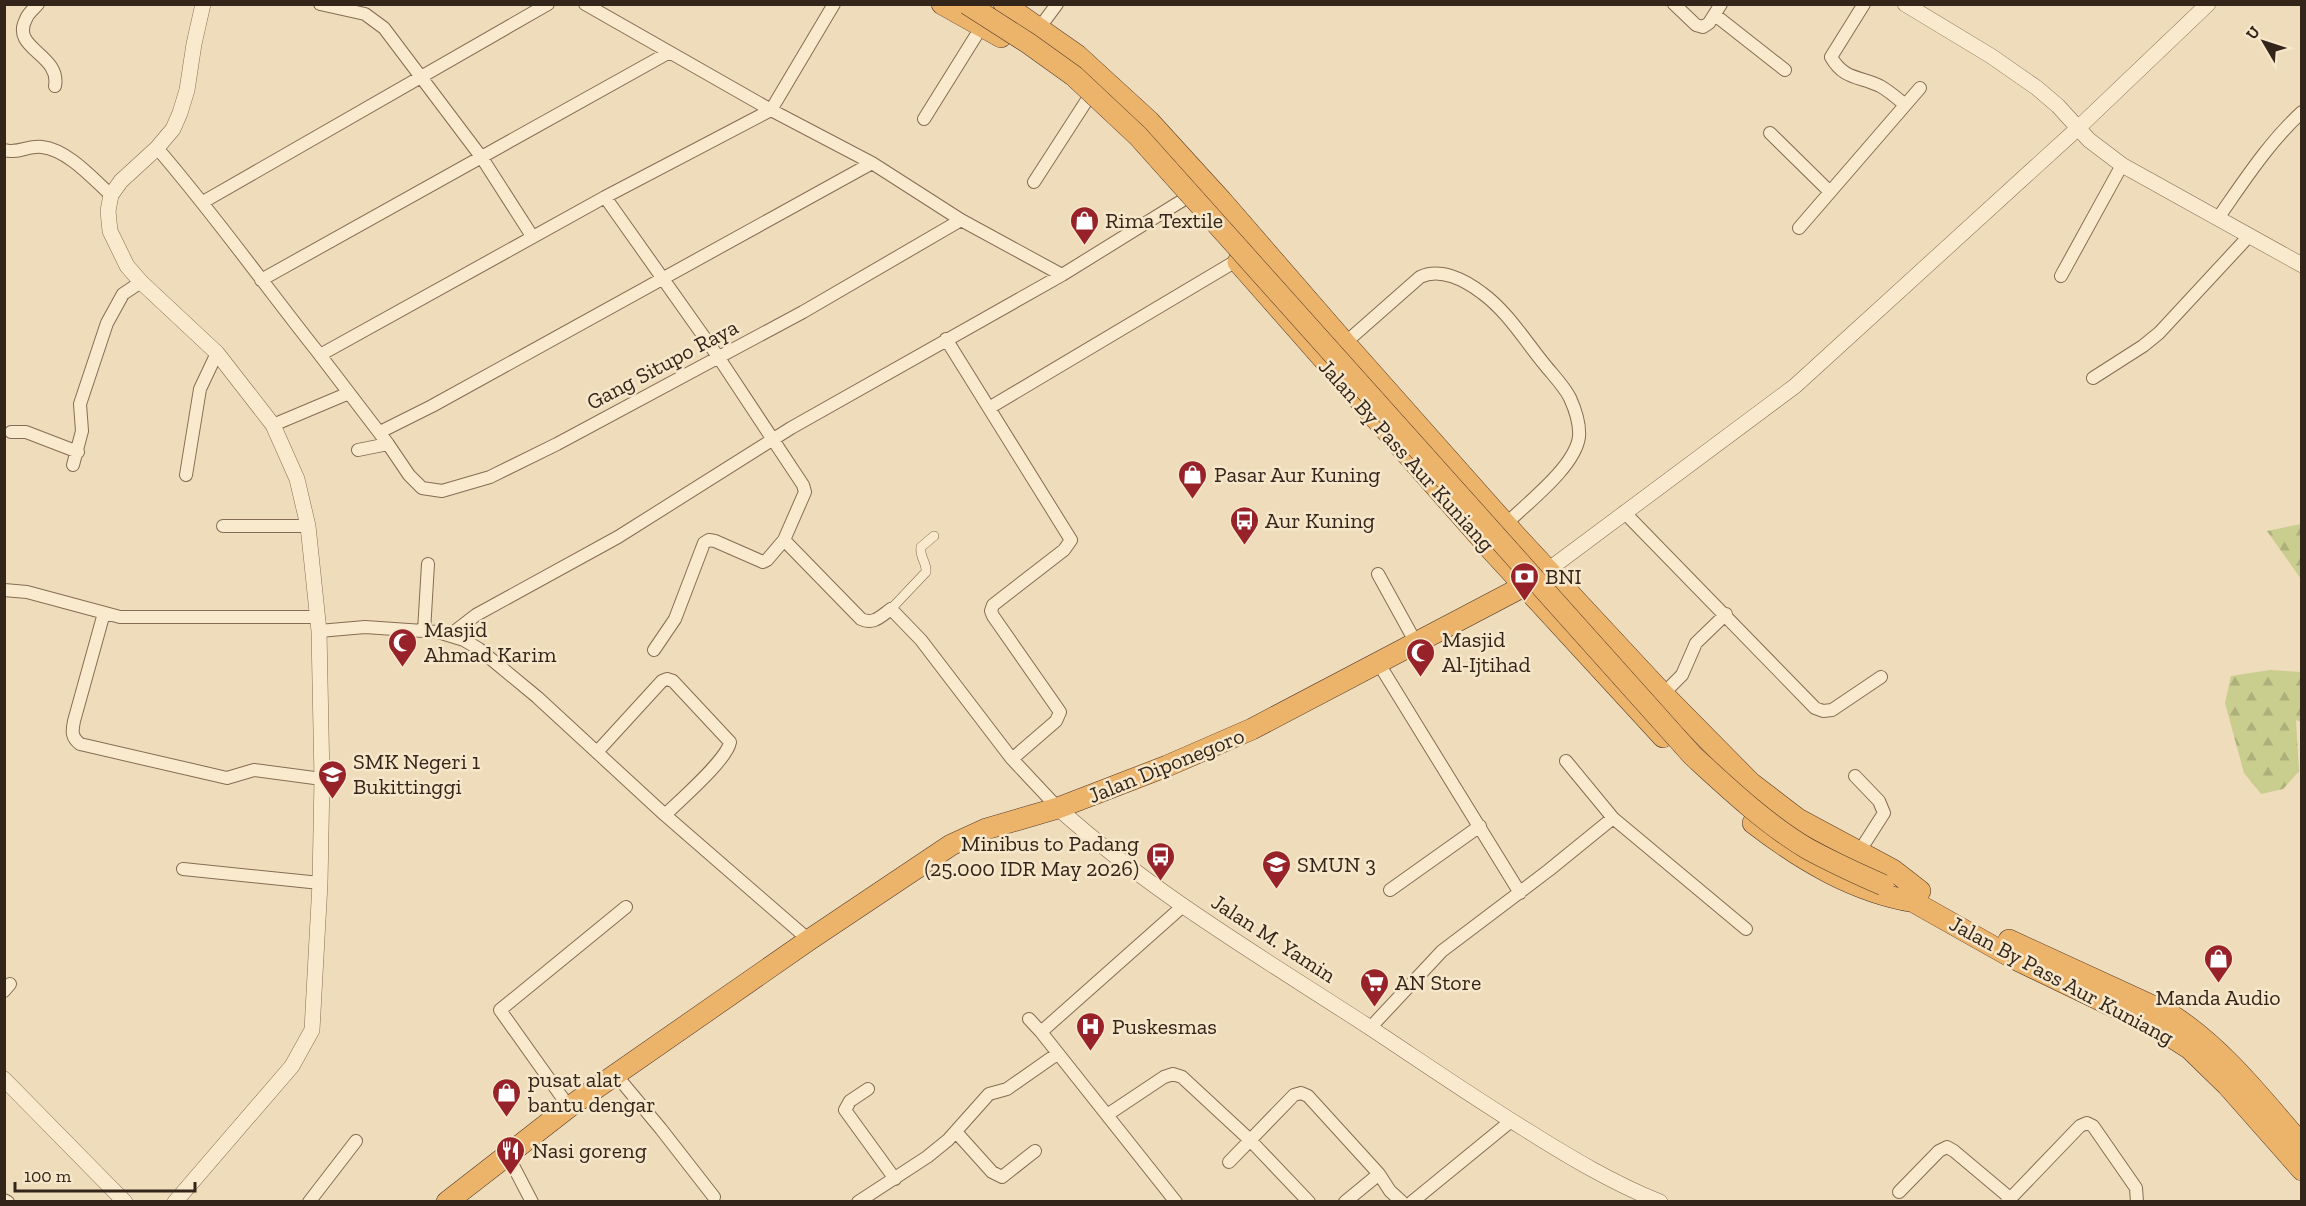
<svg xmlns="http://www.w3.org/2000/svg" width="2306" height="1206" font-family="'Zilla Slab',serif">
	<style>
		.forest { fill: url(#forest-firs) }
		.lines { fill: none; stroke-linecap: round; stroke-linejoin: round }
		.pedestrian-casing { stroke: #866c54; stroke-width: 10 }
		.minor-casing { stroke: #866c54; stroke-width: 14 }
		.tertiary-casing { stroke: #866c54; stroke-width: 16 }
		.trunk-casing { stroke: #533a29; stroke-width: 22 }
		.pedestrian { stroke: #faeacd; stroke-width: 9 }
		.minor { stroke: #faeacd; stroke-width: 12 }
		.tertiary { stroke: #faeacd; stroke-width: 15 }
		.trunk { stroke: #ecb36a; stroke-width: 21 }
		.trunk-bridge-casing { stroke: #533a29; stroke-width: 22; stroke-linecap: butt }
		.trunk-bridge { stroke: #ecb36a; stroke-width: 21 }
		.labels { text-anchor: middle; stroke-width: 5; stroke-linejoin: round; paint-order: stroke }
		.poi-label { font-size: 22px; fill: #34251a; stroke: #f6e7ca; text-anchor: start }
		.street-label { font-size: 22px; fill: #34251a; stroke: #f6e7ca }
	</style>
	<defs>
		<pattern id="forest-firs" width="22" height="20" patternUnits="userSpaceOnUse" patternTransform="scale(1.5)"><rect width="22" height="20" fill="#c9cd8e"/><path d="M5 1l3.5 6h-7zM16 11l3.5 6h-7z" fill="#adb07a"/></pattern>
	</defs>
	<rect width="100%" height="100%" fill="#efdcba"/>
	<path class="forest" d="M2301 524H2302L2301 579 2267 531Z
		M2270 670 2301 672V722L2296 720 2299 771 2283 789 2261 794 2244 773 2225 703 2231 676Z"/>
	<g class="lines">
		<defs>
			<path id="pedestrian" d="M891 609 926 572C927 562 919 557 921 547L934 536"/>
			<path id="minor" d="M38 4C34 9 28 13 26 19 10 49 61 54 55 86
				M320 4 365 14 384 28 482 158 532 236
				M585 4 771 110 872 163 961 220
				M834 4 771 110 605 197 320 355 388 444 409 475 422 488 442 491 490 477 557 444 803 312 961 220 1062 275
				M1674 4 1696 25 1703 27 1709 23 1721 4
				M1864 4 1831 57C1844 80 1860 76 1880 86 1889 91 1897 98 1904 104
				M1715 15 1785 70
				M1040 27 1057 4
				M924 119 982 26
				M1770 133 1830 192
				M157 148C215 215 265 286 320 355
				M4 150C18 154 29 145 42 147 68 150 92 178 111 195
				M1034 182 1087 100
				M605 197 719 358 803 485 805 492 784 540 861 619C874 625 881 616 891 609L921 640 1012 759 1058 808
				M203 202 548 4
				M2218 218C2244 181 2269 142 2302 112
				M1799 228 1920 88
				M2061 276 2122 165
				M261 280 668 53
				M946 339 1071 540 1064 550 993 605 991 611 993 616 1060 712 1056 721 1012 759
				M1345 343 1420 277C1440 267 1465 280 1482 293 1507 311 1526 342 1545 365 1553 375 1564 386 1570 398 1575 409 1580 425 1579 437 1575 467 1527 503 1506 524
				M2093 378 2143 346 2159 333 2249 236
				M989 408 1236 261
				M273 425 349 393
				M11 432H26L78 452
				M380 432 432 406 872 163
				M358 450 388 444
				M73 465 82 431 80 404 107 323 123 294 141 282
				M186 475 200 389 217 353
				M1624 512 1815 708 1823 711 1832 710 1881 677
				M223 526H308
				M1378 574 1416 643
				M4 590 27 592 120 617H317
				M104 613 74 721C72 731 71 737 80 744L227 778 254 770 322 779
				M319 631 365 627 438 632 464 640 479 649 537 697 665 815 809 940
				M424 631 428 564
				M450 635 476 615 618 537 791 428 1062 275 1183 200
				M654 650 675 619 704 543 709 540 715 541 763 562 767 560 784 540
				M1379 664 1520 893
				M1663 694 1682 675 1696 643 1726 614
				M597 752 662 681 667 679 673 681 730 742C727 760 680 800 665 815
				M1566 761 1613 818 1746 929
				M1855 776 1879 801 1884 813 1859 852
				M183 869 320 883
				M1390 890 1480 826
				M4 991 10 984
				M1029 1019 1041 1032 1183 906
				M1370 1028 1442 951 1549 870 1613 818
				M1041 1032 1176 1202
				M616 1075 661 1129 714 1197
				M868 1089 850 1101 845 1110 895 1179
				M569 1107 500 1010 626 907
				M1107 1115 1164 1077 1173 1074 1182 1077 1250 1140 1309 1202
				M956 1132 992 1172 1002 1177 1035 1151
				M507 1154 532 1202
				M1229 1162 1294 1095 1301 1093 1308 1096 1379 1174 1345 1202
				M1379 1174 1390 1191 1402 1202
				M1899 1192 1939 1151 1947 1147 1954 1151 2010 1198
				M4 1200 8 1202
				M309 1202 356 1141
				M858 1202 927 1157 948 1140 989 1094 1007 1089 1057 1054
				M1412 1202 1511 1121
				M2007 1202 2080 1126 2087 1123 2093 1126 2136 1188 2137 1202"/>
			<path id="tertiary" d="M1905 4 1991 56 2037 88 2058 106 2089 140 2122 165 2302 265
				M1548 570 1795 386 2077 129 2208 4
				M1058 808C1152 893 1263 958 1369 1027 1422 1062 1474 1098 1528 1131 1571 1158 1613 1183 1660 1202
				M4 1079 125 1202
				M175 1202 292 1066 312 1030 320 883 322 779 319 631 308 526 297 479 273 425 217 353 141 282 127 266 110 231 108 211 111 195 121 181 157 148 173 129 180 113 187 90 194 44 203 4"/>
			<path id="trunk" d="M942 4 1001 37
				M1004 4 1077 55 1149 121 1221 200 1345 343 1518 538 1663 694 1751 783 1798 819 1893 870 1920 891
				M1238 262 1494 553 1663 737
				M1753 823C1801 860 1854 892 1915 902
				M1905 897 2015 959 2156 1027 2190 1049 2227 1085 2302 1170
				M2009 940 2170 1014C2223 1048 2261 1098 2302 1145
				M447 1202 569 1107 809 940 951 845 986 829 1058 808 1167 766 1252 729 1524 586"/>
		</defs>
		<use href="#pedestrian" class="pedestrian-casing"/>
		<use href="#minor" class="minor-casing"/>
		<use href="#tertiary" class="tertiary-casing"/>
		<use href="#trunk" class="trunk-casing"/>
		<use href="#pedestrian" class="pedestrian"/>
		<use href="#minor" class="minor"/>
		<use href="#tertiary" class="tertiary"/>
		<use href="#trunk" class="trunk"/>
		<defs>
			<path id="trunk-bridge" d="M967 4 1028 43 1074 76 1138 136 1693 756C1729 789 1766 824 1808 849 1832 862 1858 874 1883 885"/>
		</defs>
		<use href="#trunk-bridge" class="trunk-bridge-casing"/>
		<use href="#trunk-bridge" class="trunk-bridge"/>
	</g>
	<defs>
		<symbol id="shop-pin" viewBox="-11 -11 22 30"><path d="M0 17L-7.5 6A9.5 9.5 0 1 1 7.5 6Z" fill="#972229" stroke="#f6e7ca"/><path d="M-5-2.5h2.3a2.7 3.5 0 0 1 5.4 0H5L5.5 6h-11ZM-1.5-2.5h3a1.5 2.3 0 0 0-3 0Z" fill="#fff"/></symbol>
		<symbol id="bus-pin" viewBox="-11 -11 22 30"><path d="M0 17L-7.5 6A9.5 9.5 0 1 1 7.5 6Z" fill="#972229" stroke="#f6e7ca"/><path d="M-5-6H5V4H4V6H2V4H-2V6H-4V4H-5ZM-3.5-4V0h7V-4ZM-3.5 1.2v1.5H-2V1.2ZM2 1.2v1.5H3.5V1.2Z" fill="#fff"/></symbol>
		<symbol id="bank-pin" viewBox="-11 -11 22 30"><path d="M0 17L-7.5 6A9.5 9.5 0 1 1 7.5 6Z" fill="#972229" stroke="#f6e7ca"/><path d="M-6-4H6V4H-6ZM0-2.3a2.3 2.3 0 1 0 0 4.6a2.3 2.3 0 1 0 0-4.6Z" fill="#fff"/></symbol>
		<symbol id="mosque-pin" viewBox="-11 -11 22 30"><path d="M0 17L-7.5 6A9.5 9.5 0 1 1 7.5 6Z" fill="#972229" stroke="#f6e7ca"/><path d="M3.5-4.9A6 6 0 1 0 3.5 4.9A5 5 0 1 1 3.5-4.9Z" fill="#fff"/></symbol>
		<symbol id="school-pin" viewBox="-11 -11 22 30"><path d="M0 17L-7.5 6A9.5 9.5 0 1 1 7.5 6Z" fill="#972229" stroke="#f6e7ca"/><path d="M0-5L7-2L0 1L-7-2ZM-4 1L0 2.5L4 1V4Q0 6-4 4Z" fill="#fff"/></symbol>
		<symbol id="supermarket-pin" viewBox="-11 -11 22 30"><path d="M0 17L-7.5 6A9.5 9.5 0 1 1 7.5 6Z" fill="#972229" stroke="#f6e7ca"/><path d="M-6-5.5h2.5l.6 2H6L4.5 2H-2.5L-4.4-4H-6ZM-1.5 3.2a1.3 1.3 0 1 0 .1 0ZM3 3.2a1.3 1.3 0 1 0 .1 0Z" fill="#fff"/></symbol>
		<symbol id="hospital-pin" viewBox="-11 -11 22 30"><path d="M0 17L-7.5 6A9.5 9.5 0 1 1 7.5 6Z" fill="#972229" stroke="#f6e7ca"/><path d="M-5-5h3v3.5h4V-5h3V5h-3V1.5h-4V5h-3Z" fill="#fff"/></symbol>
		<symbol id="restaurant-pin" viewBox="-11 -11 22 30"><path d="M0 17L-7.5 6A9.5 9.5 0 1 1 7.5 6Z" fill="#972229" stroke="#f6e7ca"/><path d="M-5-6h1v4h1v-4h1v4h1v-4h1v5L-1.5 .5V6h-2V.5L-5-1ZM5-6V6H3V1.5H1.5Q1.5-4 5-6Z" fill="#fff"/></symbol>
	</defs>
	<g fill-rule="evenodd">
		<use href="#shop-pin" x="1068" y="204" width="33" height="45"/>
		<use href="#shop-pin" x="1176" y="458" width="33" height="45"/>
		<use href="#bus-pin" x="1228" y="504" width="33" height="45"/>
		<use href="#bank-pin" x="1508" y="560" width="33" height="45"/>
		<use href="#mosque-pin" x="386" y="626" width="33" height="45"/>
		<use href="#mosque-pin" x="1404" y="636" width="33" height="45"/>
		<use href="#school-pin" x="316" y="758" width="33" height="45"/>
		<use href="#bus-pin" x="1144" y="840" width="33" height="45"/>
		<use href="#school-pin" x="1260" y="848" width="33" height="45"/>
		<use href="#shop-pin" x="2202" y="942" width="33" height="45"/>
		<use href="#supermarket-pin" x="1358" y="966" width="33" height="45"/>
		<use href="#hospital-pin" x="1074" y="1010" width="33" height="45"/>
		<use href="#shop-pin" x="490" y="1076" width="33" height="45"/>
		<use href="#restaurant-pin" x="494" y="1134" width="33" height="45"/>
	</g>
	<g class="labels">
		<g class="poi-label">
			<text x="1105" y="228">Rima Textile</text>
			<text x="1214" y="482">Pasar Aur Kuning</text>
			<text x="1265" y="528">Aur Kuning</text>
			<text x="1545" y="584">BNI</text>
			<text x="424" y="637">Masjid<tspan x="424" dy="25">Ahmad Karim</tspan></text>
			<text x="1442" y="647">Masjid<tspan x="1442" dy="25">Al-Ijtihad</tspan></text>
			<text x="353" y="769">SMK Negeri 1<tspan x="353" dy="25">Bukittinggi</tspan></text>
			<text x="1139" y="851" text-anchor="end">Minibus to Padang<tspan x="1139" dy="25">(25.000 IDR May 2026)</tspan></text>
			<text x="1297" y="872">SMUN 3</text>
			<text x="1395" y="990">AN Store</text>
			<text x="2218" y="1005" text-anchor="middle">Manda Audio</text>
			<text x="1112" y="1034">Puskesmas</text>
			<text x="528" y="1087">pusat alat<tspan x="528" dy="25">bantu dengar</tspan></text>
			<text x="532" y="1158">Nasi goreng</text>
		</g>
		<g class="street-label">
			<text transform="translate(662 364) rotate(-28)" y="8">Gang Situpo Raya</text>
			<text transform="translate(1407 455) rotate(48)" y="8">Jalan By Pass Aur Kuniang</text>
			<text transform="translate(1166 765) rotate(-22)" y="8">Jalan Diponegoro</text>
			<text transform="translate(1274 938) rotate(33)" y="8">Jalan M. Yamin</text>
			<text transform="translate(2062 980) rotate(28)" y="8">Jalan By Pass Aur Kuniang</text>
		</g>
	</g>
	<rect width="2306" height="1206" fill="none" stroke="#34251a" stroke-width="12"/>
	<g transform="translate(2264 42) rotate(309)" stroke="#f6e7ca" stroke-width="4.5" paint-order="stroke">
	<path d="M0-4.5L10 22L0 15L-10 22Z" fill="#34251a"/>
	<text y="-9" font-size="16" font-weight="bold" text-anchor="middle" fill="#34251a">U</text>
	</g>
	<path d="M15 1182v9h180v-9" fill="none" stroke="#34251a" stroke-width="3"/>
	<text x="24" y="1182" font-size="18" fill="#34251a" stroke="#f6e7ca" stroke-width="4.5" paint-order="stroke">100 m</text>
</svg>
